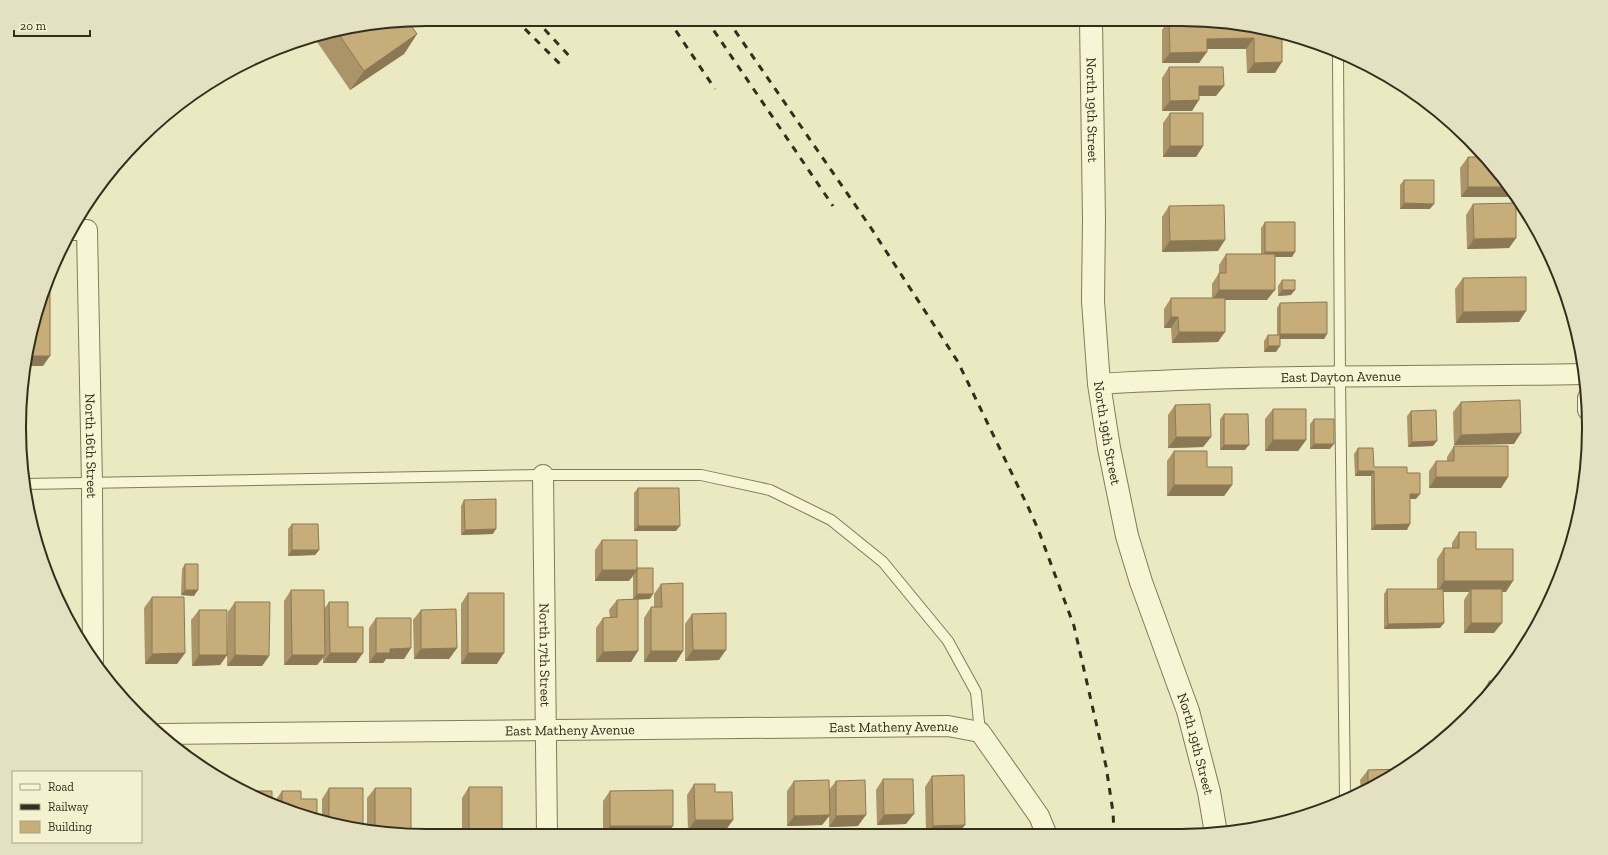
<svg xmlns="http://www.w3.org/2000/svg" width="1608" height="855" font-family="'Zilla Slab',serif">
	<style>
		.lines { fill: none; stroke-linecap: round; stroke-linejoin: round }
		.service-casing { stroke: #837a5a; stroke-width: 12 }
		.minor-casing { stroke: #837a5a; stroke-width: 22 }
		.tertiary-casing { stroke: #837a5a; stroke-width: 24 }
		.service { stroke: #f6f5d4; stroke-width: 10 }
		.minor { stroke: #f6f5d4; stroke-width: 20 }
		.tertiary { stroke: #f6f5d4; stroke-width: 22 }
		.rail { stroke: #342e1d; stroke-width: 3; stroke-dasharray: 7 7; stroke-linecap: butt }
		.wall { fill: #ab9568 }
		.shaded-wall { fill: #8b7955 }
		.building { fill: #c7ad79; stroke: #8b7955 }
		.labels { text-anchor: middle; stroke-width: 3; stroke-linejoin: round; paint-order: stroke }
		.street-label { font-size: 14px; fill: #342e1d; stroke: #f3f1d0 }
		.rim { fill: none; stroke: #342e1d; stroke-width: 2 }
	</style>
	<rect width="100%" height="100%" fill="#ebe9c1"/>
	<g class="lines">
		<defs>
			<path id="service" d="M1338 54 1340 376 1345 798
				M25 484 543 475H701L770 490 831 520 883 562 948 641 976 692 980 732"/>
			<g id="minor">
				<path id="s1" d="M72 230H87L92 484 93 661"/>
				<path id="s2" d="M1099 384C1260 374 1422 377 1584 374"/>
				<path d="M1588 398V410"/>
				<path id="s3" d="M543 475 547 835"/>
				<path id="s4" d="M160 734 948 726 980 732 1039 816 1046 833"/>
			</g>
			<g id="tertiary">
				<path id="s5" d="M1091 20 1094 219 1093 301 1099 384 1109 448 1127 536 1141 582 1188 711 1209 792 1216 833"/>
			</g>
		</defs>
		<use href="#service" class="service-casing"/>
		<use href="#minor" class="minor-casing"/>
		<use href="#tertiary" class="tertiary-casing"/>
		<use href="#service" class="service"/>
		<use href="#minor" class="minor"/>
		<use href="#tertiary" class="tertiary"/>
		<path class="rail" d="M515 19 563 67
			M535 19 572 59
			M668 19 715 89
			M706 19 833 206
			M727 19 871 228 958 362 1029 509 1038 529 1074 626 1106 766 1113 812 1114 833"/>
	</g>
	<path class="wall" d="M1169 20 1282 32 1275 73H1247L1246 49H1207L1199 63H1162V30Z
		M348 27 417 34 404 54 350 90 313 36Z
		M1169 67 1216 96H1199L1192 111H1162V78Z
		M1170 113 1203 146 1196 157H1163V123Z
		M1468 157 1504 179 1512 191 1507 197H1461L1460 168Z
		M1404 180 1430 209H1400V185Z
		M1473 204 1516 238 1509 248 1467 249 1466 215Z
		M1169 206 1218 251 1162 252V217Z
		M1265 222 1292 257H1275L1267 300H1225L1218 342 1172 343 1171 328H1164V309L1171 298H1212V284L1219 273V265L1226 254H1261V228Z
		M1463 278 1519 322 1456 323 1455 289Z
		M1282 280 1291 295 1278 296V286Z
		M1280 303 1327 334 1324 339H1280L1276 352H1264V341L1268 335H1277V308Z
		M1461 402 1514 444 1454 445 1453 412Z
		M1175 405 1211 437 1203 447 1168 448V415Z
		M1273 409 1306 440 1298 451H1265V419Z
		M1411 411 1433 446 1408 447 1407 416Z
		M1224 414 1245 450H1220V419Z
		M1314 419 1330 449H1310V424Z
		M1454 446 1508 477 1501 488H1429V471L1436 461H1447V457Z
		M1358 448 1374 467 1407 473 1416 499H1410L1407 530H1371V476H1355L1354 454Z
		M1174 451 1207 467 1232 485 1224 496H1167V461Z
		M638 488 676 531H634V493Z
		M464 500 493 534 461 535V506Z
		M292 524 319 550 315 555 288 556V529Z
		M1459 532 1476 549 1506 592H1502L1494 633H1464V600L1469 592H1443L1440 628 1384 629V594L1387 589H1437V559L1444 548H1452V543Z
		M602 540 637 568 650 599H638V651L631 662H596V628L603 618H610L609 610 617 600 633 599V576L629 581H595V550Z
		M185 564 194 596 181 595 182 569Z
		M661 584 683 651 676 662H644V618L651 607H654V594Z
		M291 590 324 609 329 602 348 627 356 663H323V658L317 665H284V601Z
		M468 593 497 664H461V604Z
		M152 597 185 653 177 664H145L144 608Z
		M235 602 269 656 262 666H227V655L220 665 192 666 191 620 199 610 227 651 228 612Z
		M421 610 457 648 449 659H414L413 620Z
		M692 614 719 660 685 661V624Z
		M376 618 411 648 404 659H386L383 663H369V628Z
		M1489 681H1499L1487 697 1482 702V692Z
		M1404 769 1361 790 1360 780 1368 770Z
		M932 776 959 833H926L925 787Z
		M883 779 906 824 877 825 876 790Z
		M794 781 829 790 836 781 858 826 829 827V816L822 825 787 826V791Z
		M694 784 715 792 733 820 725 831H688L687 795Z
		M469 787 502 830 498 835H462V798Z
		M329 788 363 829 322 822V799Z
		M375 788 401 835 367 830V798Z
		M282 791 301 799 317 820 275 803V801Z
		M610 791 667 834 603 835V801Z"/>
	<path class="shaded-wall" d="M417 34 404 54 350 90 364 71Z
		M1254 38 1246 49H1199L1207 39Z
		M1207 52 1199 63H1162L1170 53Z
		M1282 62 1275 73H1247L1254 63Z
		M1199 86H1224L1216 96H1191Z
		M1199 100 1192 111H1162L1170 101Z
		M1170 146H1203L1196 157H1163Z
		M1468 187H1510L1512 191 1507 197H1461Z
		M1404 203 1434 204 1430 209H1400Z
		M1516 238 1509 248 1467 249 1474 239Z
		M1225 240 1218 251 1162 252 1170 241Z
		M1265 252H1295L1292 257H1261Z
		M1219 290H1275L1267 300H1212Z
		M1282 290H1295L1291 295 1278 296Z
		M1526 311 1519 322 1456 323 1463 312Z
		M1171 317H1178L1171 328H1164Z
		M1179 332H1225L1218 342 1172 343Z
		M1280 334H1327L1324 339H1277Z
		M1268 346H1280L1276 352H1264Z
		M27 356H50L43 366H26Z
		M1521 433 1514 444 1454 445 1461 435Z
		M1176 437H1211L1203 447 1168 448Z
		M1273 440H1306L1298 451H1265Z
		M1437 441 1433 446 1408 447 1412 442Z
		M1314 444H1334L1330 449H1310Z
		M1224 445H1249L1245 450H1220Z
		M1358 471H1374L1371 476H1355Z
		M1436 477H1508L1501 488H1429Z
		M1174 485H1232L1224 496H1167Z
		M1410 494H1420L1416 499H1406Z
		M1410 524 1407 530H1371L1375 525Z
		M638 526H680L676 531H634Z
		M496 529 493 534 461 535 465 530Z
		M292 550H319L315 555 288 556Z
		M602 570H637L629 581H595Z
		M1444 581H1513L1506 592H1471V589L1469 592H1437Z
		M185 590H198L194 596 181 595Z
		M637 594H653L650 599 633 600Z
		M1444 623 1440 628 1384 629 1388 624Z
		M1471 623H1502L1494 633H1464Z
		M411 648 404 659H386L383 663H369L376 653 390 649Z
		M457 648 449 659H414L421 649Z
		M693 650H726L719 660 685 661Z
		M638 651 631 662H596L603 652Z
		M651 651H683L676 662H644Z
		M185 653 177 664H145L152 654Z
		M330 653H363L356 663H323Z
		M468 653H504L497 664H461Z
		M199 655H227L220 665 192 666Z
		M235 655 269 656 262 666H227Z
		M292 655H325L317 665H284Z
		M914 814 906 824 877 825 884 815Z
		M830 815 822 825 787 826 794 816Z
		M866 815 858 826 829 827 836 816Z
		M695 820H733L725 831H688Z
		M965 825 959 833H928L933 826Z
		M610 826H673L667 834H604Z
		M469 830H502L498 835H466Z"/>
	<path class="building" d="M1169 20H1207L1282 32V62L1254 63V38L1207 39V52L1170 53Z
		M408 21 417 34 364 71 336 30 348 27Z
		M1169 67H1223L1224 86H1199V100L1170 101Z
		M1170 113H1203V146H1170Z
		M1468 157H1484L1504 179 1510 187H1468Z
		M1404 180H1434V204L1404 203Z
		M1516 203V238L1474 239 1473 204Z
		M1224 205 1225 240 1170 241 1169 206Z
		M1265 222H1295V252H1265Z
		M1226 254H1275V290H1219V273H1226Z
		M1526 277V311L1463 312V278Z
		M1282 280H1295V290H1282Z
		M44 290H50V356H27L33 322Z
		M1171 298H1225V332H1179L1178 317H1171Z
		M1327 302V334H1280V303Z
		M1268 335H1280V346H1268Z
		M1520 400 1521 433 1461 435V402Z
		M1210 404 1211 437H1176L1175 405Z
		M1273 409H1306V440H1273Z
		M1436 410 1437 441 1412 442 1411 411Z
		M1224 414H1248L1249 445H1224Z
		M1314 419H1334V444H1314Z
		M1454 446H1508V477H1436V461H1454Z
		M1358 448H1373L1374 467H1407V473H1420V494H1410V524L1375 525 1374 471H1358Z
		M1174 451H1207V467H1232V485H1174Z
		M638 488H679L680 526H638Z
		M496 499V529L465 530 464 500Z
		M292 524H318L319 550H292Z
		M1459 532H1476V549H1513V581H1444V548H1459Z
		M602 540H637V570H602Z
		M185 564H198V590H185Z
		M637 568H653V594H637Z
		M683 583V651H651V607H662L661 584Z
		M1387 589H1443L1444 623 1388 624Z
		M1471 589H1502V623H1471Z
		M291 590H324L325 655H292Z
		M468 593H504V653H468Z
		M152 597H184L185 653 152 654Z
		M638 599V651L603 652V618L617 617V600Z
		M235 602H270L269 656 235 655Z
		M329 602H348V627H363V653H330Z
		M456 609 457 648 421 649V610Z
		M199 610H227V655H199Z
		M726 613V650H693L692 614Z
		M376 618H411V648L390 649V653H376Z
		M1489 681H1499L1489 694Z
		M1404 769 1368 787V770Z
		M964 775 965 825 933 826 932 776Z
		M883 779H913L914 814 884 815Z
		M829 780 830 815 794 816V781Z
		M865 780 866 815 836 816V781Z
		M694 784H715V792H732L733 820H695Z
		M469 787H502V830H469Z
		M329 788H363V829L329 823Z
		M375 788H411V835H401L375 831Z
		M673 790V826H610V791Z
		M247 791H272V801Z
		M282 791H301V799H317V820L282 806Z"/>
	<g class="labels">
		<g class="street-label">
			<text dy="5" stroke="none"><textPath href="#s5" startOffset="90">North 19th Street</textPath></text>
			<text dy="5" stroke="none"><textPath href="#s2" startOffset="242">East Dayton Avenue</textPath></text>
			<text dy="5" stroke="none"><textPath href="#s5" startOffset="414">North 19th Street</textPath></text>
			<text dy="5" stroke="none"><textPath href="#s1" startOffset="231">North 16th Street</textPath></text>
			<text dy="5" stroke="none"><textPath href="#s3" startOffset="180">North 17th Street</textPath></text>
			<text dy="5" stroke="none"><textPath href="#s4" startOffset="734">East Matheny Avenue</textPath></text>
			<text dy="5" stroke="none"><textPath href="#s4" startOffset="410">East Matheny Avenue</textPath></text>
			<text dy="5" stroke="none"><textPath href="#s5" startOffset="738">North 19th Street</textPath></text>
		</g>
	</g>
	<path d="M0 0H1608V855H0ZM427 26H1181A401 401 0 0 1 1582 427V428A401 401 0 0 1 1181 829H427A401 401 0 0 1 26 428V427A401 401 0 0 1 427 26Z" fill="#e4e1c2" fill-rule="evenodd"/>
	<path class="rim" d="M427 26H1181A401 401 0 0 1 1582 427V428A401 401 0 0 1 1181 829H427A401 401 0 0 1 26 428V427A401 401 0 0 1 427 26Z"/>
	<rect x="12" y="771" width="130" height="72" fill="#f3f1d0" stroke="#a7a388"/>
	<rect x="20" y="784" width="20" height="6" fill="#f6f5d4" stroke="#a7a388"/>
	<text x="48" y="791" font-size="12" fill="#342e1d">Road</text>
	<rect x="20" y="804" width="20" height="6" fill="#342e1d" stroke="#a7a388"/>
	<text x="48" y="811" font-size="12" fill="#342e1d">Railway</text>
	<rect x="20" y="821" width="20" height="12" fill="#c7ad79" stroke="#a7a388"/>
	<text x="48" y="831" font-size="12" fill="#342e1d">Building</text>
	<path d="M14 30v6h76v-6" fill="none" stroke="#342e1d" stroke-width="2"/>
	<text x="20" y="30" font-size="12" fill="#342e1d" stroke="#f3f1d0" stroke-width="3" paint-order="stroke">20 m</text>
</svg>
